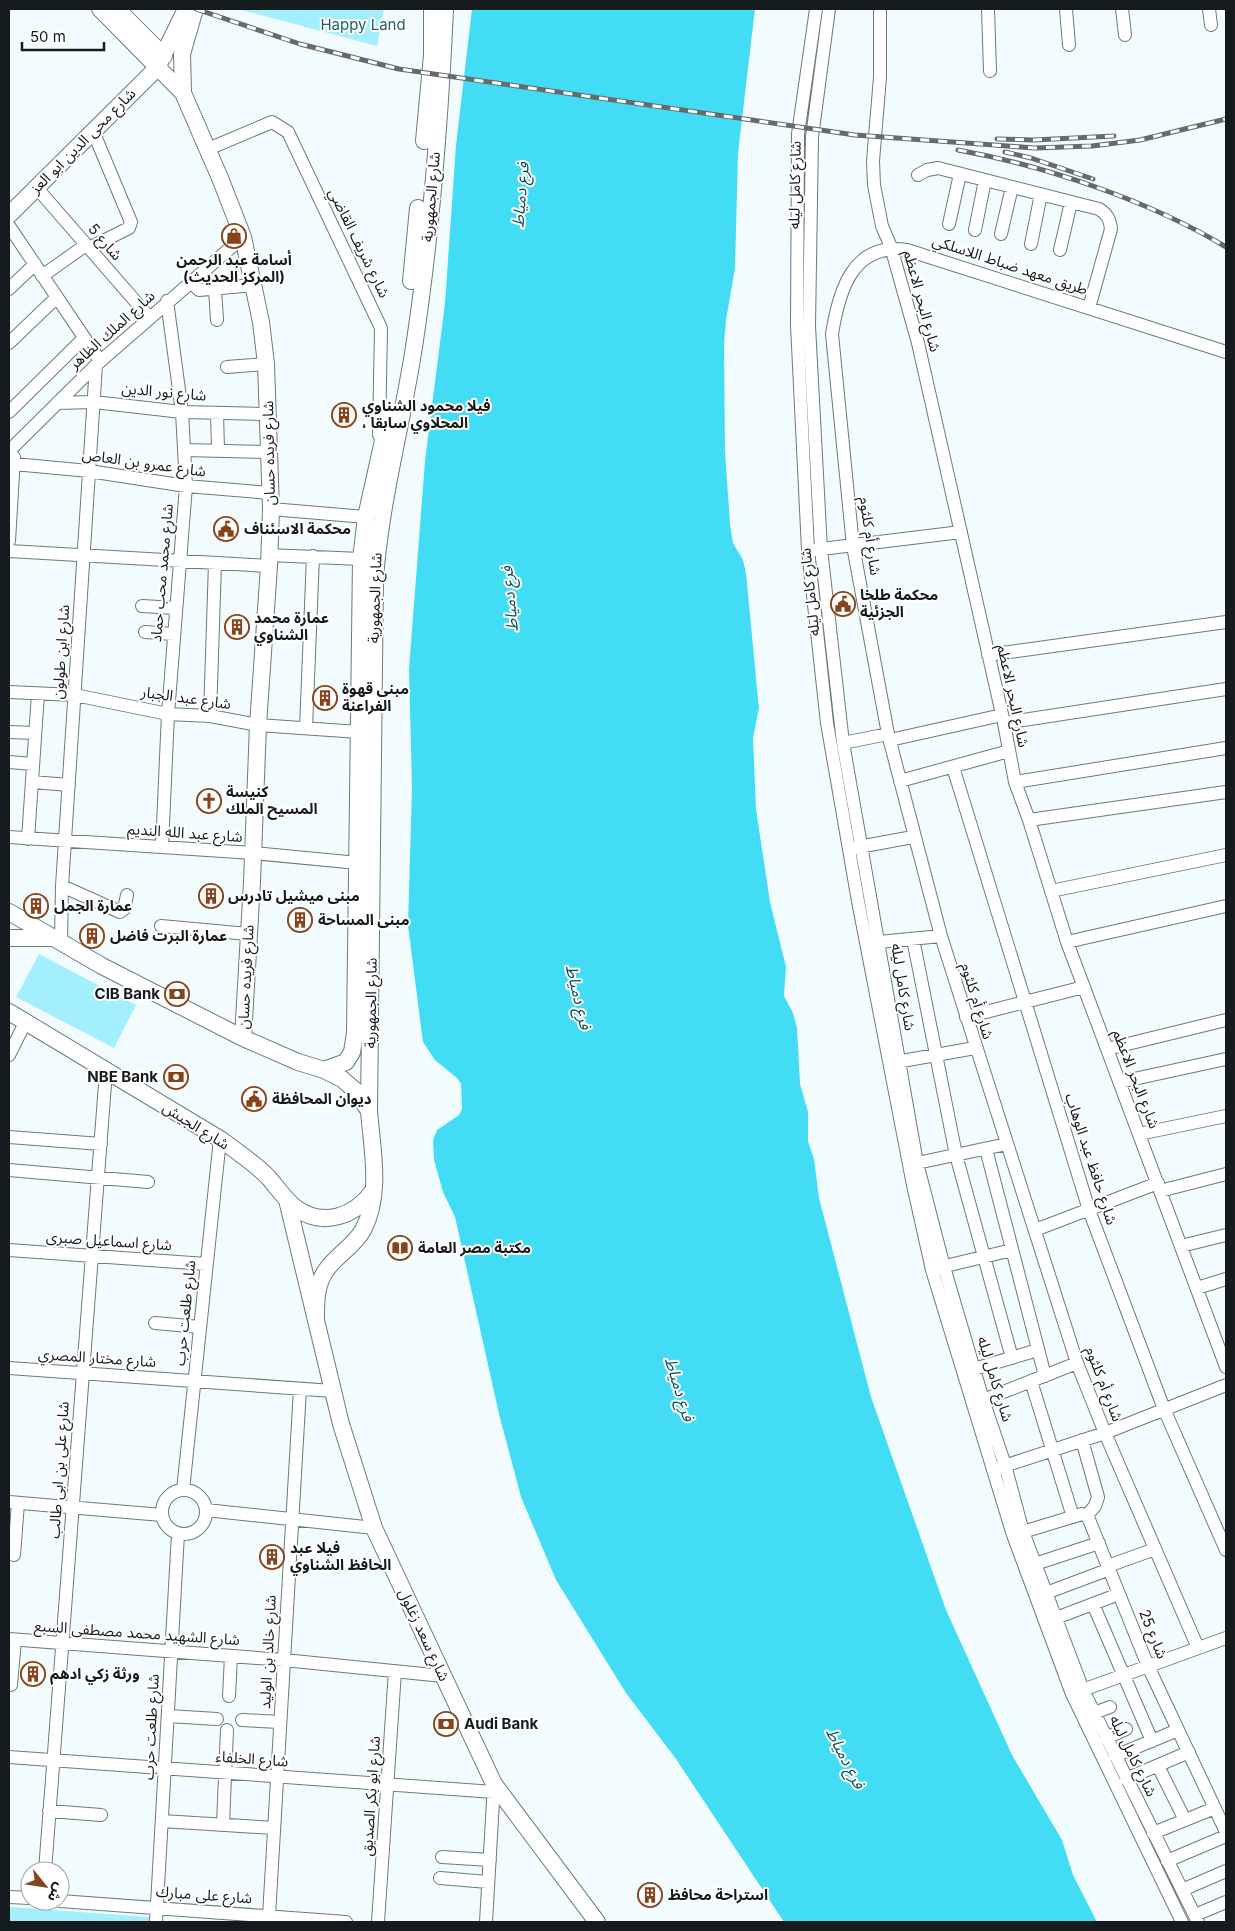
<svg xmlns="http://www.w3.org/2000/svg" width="1235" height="1931" font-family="Inter,'Noto Sans Arabic',sans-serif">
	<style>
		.green { fill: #a4effd }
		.water { fill: #42ddf5 }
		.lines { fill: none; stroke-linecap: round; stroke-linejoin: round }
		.minor-casing { stroke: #6b7a7d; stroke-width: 14 }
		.major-casing { stroke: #6b7a7d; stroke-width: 18 }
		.minor { stroke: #fff; stroke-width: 12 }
		.major { stroke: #fff; stroke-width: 16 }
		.rail-casing { stroke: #646b6d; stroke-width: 5 }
		.rail { stroke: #fff; stroke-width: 3; stroke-dasharray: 9; stroke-linecap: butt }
		.labels { text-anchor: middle; stroke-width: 4; stroke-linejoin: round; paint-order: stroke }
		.park-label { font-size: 15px; fill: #225f69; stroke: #fff }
		.street-label { font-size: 15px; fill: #151b1d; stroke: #fff }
		.poi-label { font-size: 15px; font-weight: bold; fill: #151b1d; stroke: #fff; text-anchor: start }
		.water-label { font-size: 16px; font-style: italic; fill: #0a4e58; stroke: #fff }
	</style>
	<rect width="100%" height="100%" fill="#f2fcfe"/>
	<path class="green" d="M238 9H384L377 46Z
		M39 954 136 1005 114 1048 16 997Z
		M9 1907 151 1917 150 1922H9Z"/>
	<path class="water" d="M472 9H755L738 153 735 268 726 320 724 345 725 451 730 524 733 543 743 560 746 573 758 699 759 708 753 738 756 809 770 902 786 967 784 996 793 1013 797 1028 800 1084 808 1112V1141L814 1159 819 1198 871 1397 946 1610 1012 1755 1062 1840 1073 1875 1097 1922H784L676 1759 626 1693 556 1580 521 1497 499 1414 455 1217 443 1192 434 1160 433 1140 437 1130 459 1115 462 1109 461 1084 457 1078 435 1060 423 1042 408 926 412 788 409 669 425 461 445 303 456 145Z"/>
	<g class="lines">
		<defs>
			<path id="minor" d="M816 9 798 134 797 325 808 550 827 723 858 901 913 1185 932 1270 1013 1535 1072 1694 1182 1922
				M829 9 812 137 809 326 821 549 843 743 917 1163 944 1267 983 1400 1005 1465 1023 1532 1083 1690 1198 1922
				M880 9V77L873 161 874 185 882 226 891 247 918 343 1004 723 1015 782 1029 820 1067 942 1226 1367
				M988 9 990 71
				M1066 9 1069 45
				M1122 9 1125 35
				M1209 9 1211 25
				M208 149 272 122 288 132 381 328 379 435
				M918 175 927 170 938 168 1099 209C1107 214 1110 219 1111 229L1089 308
				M36 187 149 317
				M949 224 960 174
				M9 226 100 361
				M975 230 985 180
				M1001 234 1012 187
				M1031 244 1041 194
				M89 248 129 228 131 222 93 131
				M1060 250 1071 202
				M42 276 86 245
				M191 282 199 290 254 285
				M9 289 35 264
				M215 289 217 320
				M9 343 57 297
				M227 367 266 364
				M57 403 94 402 182 412 269 414
				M9 412 84 338
				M217 413 218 450
				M184 450 269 452
				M9 451 96 365 243 237
				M14 464 89 471 186 486 270 493
				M271 509 366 517
				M9 541 14 457
				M813 550 961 532
				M9 551 269 566
				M268 555 361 559
				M142 606 175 608
				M145 632 173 634
				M988 655 1226 622
				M9 692 75 695 168 714 210 716 258 725 359 732
				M210 716 215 563
				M1004 723 1226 689
				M306 728 313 556
				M9 732 35 733
				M890 740 1002 715
				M843 743 888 734
				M9 762 33 764
				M953 767 1089 1210 1164 1409 1226 1550
				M900 781 1009 751
				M32 782 69 785
				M1015 782 1226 748
				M1029 820 1226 792
				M9 837 253 853 358 863
				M28 839 38 694
				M162 847 168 714 186 486 182 412 167 301
				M853 848 913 837
				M62 886 120 912 124 909 127 895
				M1051 891 1226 855
				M161 926 248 934
				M913 939 956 1155 1012 1358
				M61 942 62 886 96 365
				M879 942 941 936
				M1067 942 1226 906
				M966 1017 1084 987
				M1107 1049 1226 1020
				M9 1055 26 1021
				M891 1063 975 1048
				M1120 1082 1226 1059
				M1139 1134 1226 1116
				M9 1137 101 1144
				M986 1149 1045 1376
				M917 1163 1007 1144
				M9 1170 148 1182
				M1160 1191 1226 1174
				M1035 1230 1158 1183
				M1181 1246 1226 1235
				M9 1250 206 1264
				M937 1268 1012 1250
				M1197 1288 1226 1279
				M155 1323 200 1327
				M9 1368 333 1391
				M967 1371 1038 1350
				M1031 1381 1073 1517
				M983 1400 1077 1363
				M1082 1440 1098 1497 1095 1506 1087 1515
				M998 1468 1105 1433 1226 1385
				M162 1512a22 22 0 1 1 44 0a22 22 0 1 1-44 0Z
				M183 1490 220 1139
				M9 1502 162 1515
				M206 1510 374 1528
				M1016 1534 1082 1514 1088 1517 1148 1666 1226 1832
				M14 1555 18 1503
				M1035 1564 1099 1543
				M1108 1566 1155 1549
				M1046 1593 1110 1569
				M1093 1604 1152 1741
				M1056 1618 1119 1594
				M9 1639 284 1660 443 1676
				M1198 1648 1105 1433 1077 1363 941 936 888 734 853 546 832 334C839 290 853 242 907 250L1226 352
				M11 1685 15 1640
				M1077 1692 1226 1638
				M229 1696 231 1656
				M1094 1713 1110 1707
				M168 1716 217 1719
				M242 1720 280 1722
				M1106 1738 1126 1729
				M1115 1756 1178 1730
				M9 1757 494 1792
				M1158 1766 1185 1820
				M1126 1779 1189 1752
				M49 1811 101 1815
				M162 1821 274 1828
				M223 1824 227 1730
				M1153 1833 1215 1808
				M442 1857 490 1860
				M1167 1861 1226 1836
				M45 1871 106 1071
				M440 1878 488 1882
				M1182 1890 1226 1871
				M9 1897 30 1898
				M60 1901 346 1922
				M1195 1915 1226 1902
				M269 1916 300 1389
				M156 1922 178 1534
				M378 1922 395 1671
				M486 1922 494 1784"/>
			<path id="major" d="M100 9 183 93
				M117 9 164 56
				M195 9 182 54 183 93 220 178 243 237 261 322 266 364 271 509 269 566 258 725 252 882 243 1038
				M424 141 432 55V9
				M9 215 157 68 185 11
				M411 281 418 208
				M9 912 102 966 243 1038 298 1062 324 1070 342 1079 356 1091 369 1111
				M9 938H50
				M9 1012 220 1139C236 1151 253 1162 268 1177 277 1187 285 1200 296 1208 323 1228 355 1216 373 1191
				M324 1070 346 1062 352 1052 355 1033 361 559 366 517 388 418
				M287 1200 341 1424 374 1528 494 1784 597 1922
				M316 1318C316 1302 316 1283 327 1269 337 1255 354 1246 363 1230 382 1195 372 1149 369 1111L375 578C381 499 402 425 414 347 431 236 440 121 445 9"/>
		</defs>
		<use href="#minor" class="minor-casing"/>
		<use href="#major" class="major-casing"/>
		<use href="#minor" class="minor"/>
		<use href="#major" class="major"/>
		<defs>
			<path id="rail" d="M196 9 300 44 399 69 855 135 1035 148 1092 146 1140 140 1226 119
				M997 139 1034 140 1114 136
				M958 150C1046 166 1150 201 1226 247
				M1005 152 1031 158 1093 179"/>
		</defs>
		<use href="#rail" class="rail-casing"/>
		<use href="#rail" class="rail"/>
	</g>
	<defs>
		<symbol id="shop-ring" viewBox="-11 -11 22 22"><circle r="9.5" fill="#fff" stroke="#88431b" stroke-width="1.5"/><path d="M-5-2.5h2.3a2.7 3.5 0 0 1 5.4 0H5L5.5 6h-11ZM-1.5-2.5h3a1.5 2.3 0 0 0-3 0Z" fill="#88431b"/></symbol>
		<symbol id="building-ring" viewBox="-11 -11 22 22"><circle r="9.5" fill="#fff" stroke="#88431b" stroke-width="1.5"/><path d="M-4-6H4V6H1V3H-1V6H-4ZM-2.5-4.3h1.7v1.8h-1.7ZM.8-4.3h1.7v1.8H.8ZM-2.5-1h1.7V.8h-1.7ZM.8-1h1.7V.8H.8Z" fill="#88431b"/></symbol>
		<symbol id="civic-ring" viewBox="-11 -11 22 22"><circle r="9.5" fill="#fff" stroke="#88431b" stroke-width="1.5"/><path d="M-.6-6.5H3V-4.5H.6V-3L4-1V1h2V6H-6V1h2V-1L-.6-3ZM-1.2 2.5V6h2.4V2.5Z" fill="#88431b"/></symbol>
		<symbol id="church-ring" viewBox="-11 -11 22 22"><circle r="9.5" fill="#fff" stroke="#88431b" stroke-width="1.5"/><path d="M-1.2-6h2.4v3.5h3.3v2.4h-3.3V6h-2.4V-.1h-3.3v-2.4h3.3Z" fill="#88431b"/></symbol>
		<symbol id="bank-ring" viewBox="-11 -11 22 22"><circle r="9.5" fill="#fff" stroke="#88431b" stroke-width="1.5"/><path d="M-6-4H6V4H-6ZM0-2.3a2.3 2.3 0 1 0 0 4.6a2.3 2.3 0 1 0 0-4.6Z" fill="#88431b"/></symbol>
		<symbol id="library-ring" viewBox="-11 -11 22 22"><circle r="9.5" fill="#fff" stroke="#88431b" stroke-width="1.5"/><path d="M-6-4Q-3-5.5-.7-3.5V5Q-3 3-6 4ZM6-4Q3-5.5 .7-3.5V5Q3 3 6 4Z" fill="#88431b"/></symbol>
	</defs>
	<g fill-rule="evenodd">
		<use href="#shop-ring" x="220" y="222" width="28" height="28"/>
		<use href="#building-ring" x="330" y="401" width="28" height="28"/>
		<use href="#civic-ring" x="212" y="515" width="28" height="28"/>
		<use href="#civic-ring" x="829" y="590" width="28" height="28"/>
		<use href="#building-ring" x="223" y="613" width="28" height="28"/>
		<use href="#building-ring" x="311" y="684" width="28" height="28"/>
		<use href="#church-ring" x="195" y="787" width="28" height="28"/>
		<use href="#building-ring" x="197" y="882" width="28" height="28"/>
		<use href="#building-ring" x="22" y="892" width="28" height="28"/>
		<use href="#building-ring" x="286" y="906" width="28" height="28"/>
		<use href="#building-ring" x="78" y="922" width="28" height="28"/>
		<use href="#bank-ring" x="163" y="980" width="28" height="28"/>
		<use href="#bank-ring" x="162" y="1063" width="28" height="28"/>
		<use href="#civic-ring" x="240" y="1085" width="28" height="28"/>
		<use href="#library-ring" x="386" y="1234" width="28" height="28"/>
		<use href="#building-ring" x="258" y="1543" width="28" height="28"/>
		<use href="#building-ring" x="19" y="1660" width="28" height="28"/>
		<use href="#bank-ring" x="432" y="1710" width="28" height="28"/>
		<use href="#building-ring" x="636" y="1881" width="28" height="28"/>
	</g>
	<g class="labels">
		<g class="park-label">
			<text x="363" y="30">Happy Land</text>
		</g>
		<g class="street-label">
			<text transform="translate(83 141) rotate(-45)" y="5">شارع محى الدين ابو العز</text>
			<text transform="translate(795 185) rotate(-89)" y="5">شارع كامل ليله</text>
			<text transform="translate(431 197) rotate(-85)" y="5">شارع الجمهورية</text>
			<text transform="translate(105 242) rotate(49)" y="5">شارع 5</text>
			<text transform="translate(359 243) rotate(64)" y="5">شارع شريف القاضي</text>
			<text transform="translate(1010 265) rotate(18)" y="5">طريق معهد ضباط اللاسلكي</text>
			<text transform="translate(922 301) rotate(75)" y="5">شارع البحر الاعظم</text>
			<text transform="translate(112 330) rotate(-42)" y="5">شارع الملك الظاهر</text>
			<text transform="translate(164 392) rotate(5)" y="5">شارع نور الدين</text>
			<text transform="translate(269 453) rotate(-91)" y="5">شارع فريده حسان</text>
			<text transform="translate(144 463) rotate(8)" y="5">شارع عمرو بن العاص</text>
			<text transform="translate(870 536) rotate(82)" y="5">شارع أم كلثوم</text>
			<text transform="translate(162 573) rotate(-85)" y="5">شارع محمد محب حماد</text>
			<text transform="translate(810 592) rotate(-96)" y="5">شارع كامل ليله</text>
			<text transform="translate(375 598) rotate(-88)" y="5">شارع الجمهورية</text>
			<text transform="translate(61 652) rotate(-86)" y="5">شارع ابن طولون</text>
			<text transform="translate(1013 696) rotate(78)" y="5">شارع البحر الاعظم</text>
			<text transform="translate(186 698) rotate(8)" y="5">شارع عبد الجبار</text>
			<text transform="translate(185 833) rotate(4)" y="5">شارع عبد الله النديم</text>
			<text transform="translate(246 977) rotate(-87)" y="5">شارع فريده حسان</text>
			<text transform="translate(903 987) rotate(81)" y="5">شارع كامل ليله</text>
			<text transform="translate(977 1001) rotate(73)" y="5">شارع أم كلثوم</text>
			<text transform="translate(371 1003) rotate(-89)" y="5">شارع الجمهورية</text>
			<text transform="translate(1136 1079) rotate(69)" y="5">شارع البحر الاعظم</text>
			<text transform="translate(196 1126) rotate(32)" y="5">شارع الجيش</text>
			<text transform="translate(1091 1159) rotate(72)" y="5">شارع حافظ عبد الوهاب</text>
			<text transform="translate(109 1241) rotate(4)" y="5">شارع اسماعيل صبرى</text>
			<text transform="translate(185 1313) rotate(-84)" y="5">شارع طلعت حرب</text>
			<text transform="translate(97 1358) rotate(4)" y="5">شارع مختار المصري</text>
			<text transform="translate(995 1379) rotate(73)" y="5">شارع كامل ليله</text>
			<text transform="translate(1104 1384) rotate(69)" y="5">شارع أم كلثوم</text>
			<text transform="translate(59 1470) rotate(-86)" y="5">شارع على بن ابى طالب</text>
			<text transform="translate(137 1633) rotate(4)" y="5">شارع الشهيد محمد مصطفى السبع</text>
			<text transform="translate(1153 1634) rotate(68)" y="5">شارع 25</text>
			<text transform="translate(424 1635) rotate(65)" y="5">شارع سعد زغلول</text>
			<text transform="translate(268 1652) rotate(-87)" y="5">شارع خالد بن الوليد</text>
			<text transform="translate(151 1727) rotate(-87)" y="5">شارع طلعت حرب</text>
			<text transform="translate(1133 1756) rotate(64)" y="5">شارع كامل ليله</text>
			<text transform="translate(252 1759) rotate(4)" y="5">شارع الخلفاء</text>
			<text transform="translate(371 1796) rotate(-86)" y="5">شارع ابو بكر الصديق</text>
			<text transform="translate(204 1895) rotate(4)" y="5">شارع على مبارك</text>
		</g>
		<g class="poi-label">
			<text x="234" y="265" text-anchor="middle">أسامة عبد الرحمن<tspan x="234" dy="17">(المركز الحديث)</tspan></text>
			<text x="362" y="411">فيلا محمود الشناوي<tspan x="362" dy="17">، المحلاوي سابقا</tspan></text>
			<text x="244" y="534">محكمة الاسئناف</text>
			<text x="860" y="600">محكمة طلخا<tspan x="860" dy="17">الجزئية</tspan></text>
			<text x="254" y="623">عمارة محمد<tspan x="254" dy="17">الشناوي</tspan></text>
			<text x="342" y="694">مبنى قهوة<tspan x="342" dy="17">الفراعنة</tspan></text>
			<text x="226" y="797">كنيسة<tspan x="226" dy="17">المسيح الملك</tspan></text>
			<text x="228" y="901">مبنى ميشيل تادرس</text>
			<text x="54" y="911">عمارة الجمل</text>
			<text x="318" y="925">مبنى المساحة</text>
			<text x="110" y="941">عمارة البرت فاضل</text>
			<text x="160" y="999" text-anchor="end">CIB Bank</text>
			<text x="158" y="1082" text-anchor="end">NBE Bank</text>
			<text x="272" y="1104">ديوان المحافظة</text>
			<text x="418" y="1253">مكتبة مصر العامة</text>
			<text x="290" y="1553">فيلا عبد<tspan x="290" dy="17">الحافظ الشناوي</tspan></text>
			<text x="50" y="1679">ورثة زكي ادهم</text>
			<text x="464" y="1729">Audi Bank</text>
			<text x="668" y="1900">استراحة محافظ</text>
		</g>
		<g class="water-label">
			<text transform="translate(520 195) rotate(-85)" y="6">فرع دمياط</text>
			<text transform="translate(509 599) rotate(-95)" y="6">فرع دمياط</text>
			<text transform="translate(579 997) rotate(77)" y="6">فرع دمياط</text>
			<text transform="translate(680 1389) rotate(73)" y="6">فرع دمياط</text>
			<text transform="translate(846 1758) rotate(63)" y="6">فرع دمياط</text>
		</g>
	</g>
	<rect width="1235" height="1931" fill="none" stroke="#151b1d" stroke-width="20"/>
	<g transform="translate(45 1886) rotate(120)"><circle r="24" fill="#ffffff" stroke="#a1a4a5"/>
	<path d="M0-4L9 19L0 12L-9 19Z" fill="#88431b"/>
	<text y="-8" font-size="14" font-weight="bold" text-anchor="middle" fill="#151b1d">ش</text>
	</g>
	<path d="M22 42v8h82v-8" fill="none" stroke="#151b1d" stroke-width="2.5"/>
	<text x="30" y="42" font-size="15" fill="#151b1d" stroke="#ffffff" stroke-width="4" paint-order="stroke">50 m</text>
</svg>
